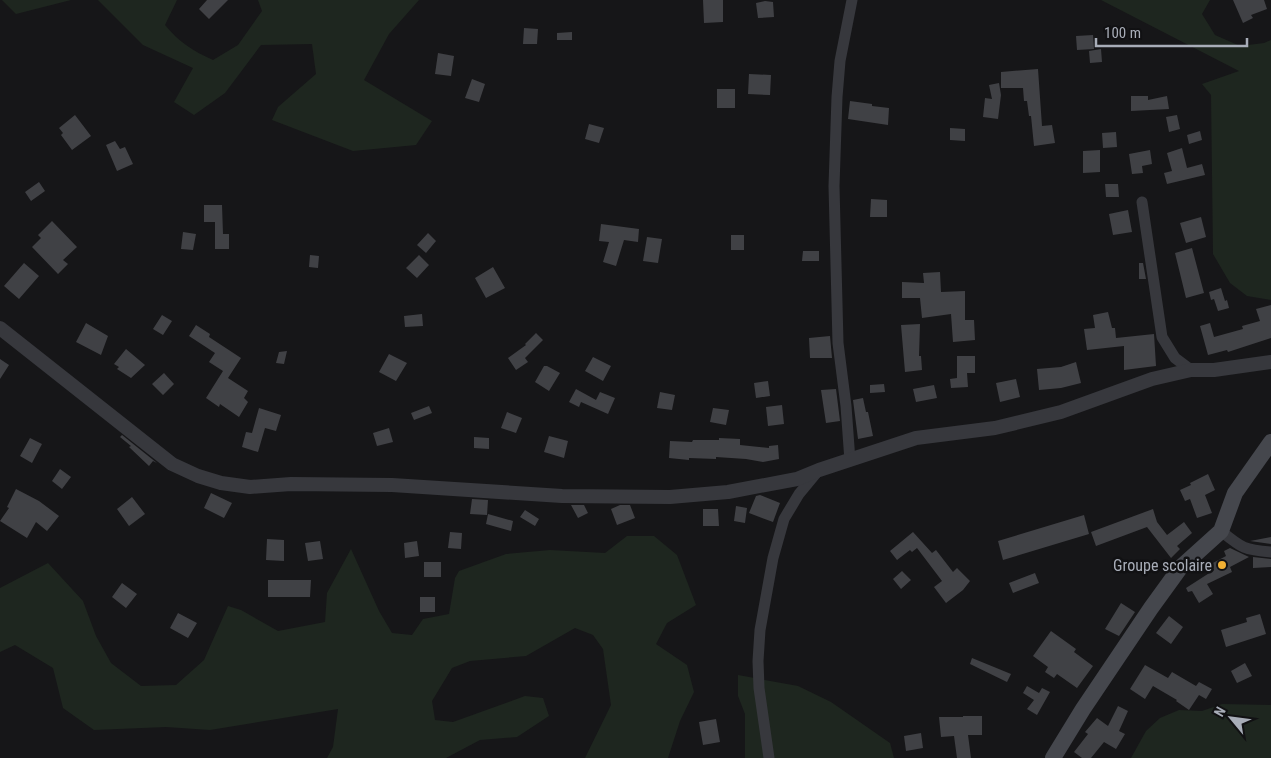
<svg xmlns="http://www.w3.org/2000/svg" width="1271" height="758" font-family="'Roboto Condensed',sans-serif">
	<style>
		.green { fill: #1e261f }
		.building { fill: #404145 }
		.lines { fill: none; stroke-linecap: round; stroke-linejoin: round }
		.minor { stroke: #37383d; stroke-width: 11 }
		.tertiary { stroke: #37383d; stroke-width: 14 }
		.secondary { stroke: #45474d; stroke-width: 16 }
		.poi-dot { fill: #f2b134; stroke: #111113; stroke-width: 2 }
		.labels { text-anchor: middle; stroke-width: 5; stroke-linejoin: round; paint-order: stroke }
		.poi-label { font-size: 16px; fill: #a8adb8; stroke: #111113; text-anchor: end }
	</style>
	<rect width="100%" height="100%" fill="#161618"/>
	<path class="green" d="M2 0H71L16 14Z
		M98 0H177L165 25C179 42 193 51 213 60L238 45 262 11 258 0H476H419L389 34 364 80 432 121 416 145 353 151 272 120 278 107 316 74 312 44 261 45 225 93 194 115 174 102 193 68 143 45Z
		M1101 0H1210L1202 14 1215 35 1240 46 1264 43 1271 40V300L1247 296 1230 283 1213 254 1211 95 1202 84 1239 71Z
		M627 536H654L677 555 696 605 667 623 656 644 687 665 694 692 680 721 668 758H585L611 705 603 649 593 635 575 628 526 656 470 661 452 668 432 701 435 720 453 722 525 696 543 698 549 716 517 737 480 740 446 758H327L333 747 338 709 210 730 166 727 94 730 63 708 53 668 15 645 0 652V588L48 563 83 601 96 636 111 663 141 686 176 685 204 660 228 606 241 610 278 631 325 622 327 593 351 549 379 611 392 633 412 635 423 619 449 614 455 578 459 571 506 554 550 550 605 553Z
		M738 675 798 686 831 702 890 743 894 758H745V714L738 696Z
		M1222 704 1271 705V758H1131L1146 731 1160 718 1179 710 1202 711Z"/>
	<path class="building" d="M207 0H228L209 19 199 9Z
		M703 0H723V22L704 23Z
		M1233 0H1264L1267 9 1251 15 1253 18 1243 23Z
		M765 1 773 2 774 17 758 18 756 3Z
		M524 28 538 29 537 44H523Z
		M572 32V40H557V33Z
		M1093 35 1094 49 1077 50 1076 36Z
		M1101 49 1102 62 1090 63 1089 51Z
		M438 53 454 56 451 76 435 74Z
		M1038 69 1042 126 1052 125 1055 143 1034 146 1031 116H1029L1027 101H1024L1023 88H1001V72Z
		M749 74 771 75 770 95 748 94Z
		M472 79 485 84 479 102 465 98Z
		M999 83 1001 95 998 119 983 117 985 98 992 99 989 85Z
		M717 89H735V108H717Z
		M1131 96H1148V100L1167 96 1169 109 1131 111Z
		M850 101 872 104V106L889 108 888 125 848 119Z
		M75 115 91 136 72 150 61 135 63 133 59 128Z
		M1177 115 1180 129 1169 132 1166 117Z
		M589 124 604 128 599 143 585 139Z
		M950 128 965 129V141L950 140Z
		M1200 131 1202 140 1189 144 1187 135Z
		M1116 132 1117 147 1103 148 1102 133Z
		M115 141 120 149 125 147 133 164 117 171 106 145Z
		M1182 148 1187 168 1202 164 1205 175 1167 184 1164 173 1172 171 1167 153Z
		M1100 150V172L1083 173V151Z
		M1150 150 1152 164 1142 166 1143 173 1132 174 1129 154Z
		M39 182 45 191 31 201 25 192Z
		M1105 184H1118L1119 197H1106Z
		M871 199 887 200V217H870Z
		M204 205H222L223 234H229V249H215V222H204Z
		M1128 210 1132 232 1113 235 1109 214Z
		M1201 217 1206 237 1186 243 1180 223Z
		M52 221 77 247 63 260 68 264 58 274 32 247 41 238 38 235Z
		M601 224 639 229 638 242 624 240 616 266 603 262 609 242 599 241Z
		M183 232 196 234 193 250 181 249Z
		M428 233 436 241 426 253 417 245Z
		M731 235H744V250H731Z
		M647 237 662 239 658 263 643 261Z
		M1192 248 1204 293 1186 298 1175 253Z
		M803 251H819V261H802Z
		M310 255 319 256 318 268 309 267Z
		M419 255 429 265 417 278 406 268Z
		M24 263 39 276 19 299 4 286Z
		M1139 263H1143L1146 279H1139Z
		M493 267 505 288 486 298 475 278Z
		M940 272 941 292 965 291V320H974L975 340 953 342 951 314 922 318 920 298H902V282L924 283 923 273Z
		M1221 288 1225 301 1227 300 1229 308 1218 311 1214 299 1211 300 1209 292Z
		M1271 305V338L1228 352 1227 350 1208 355 1200 326 1210 323 1214 337 1243 329 1242 326 1260 321 1256 309Z
		M1108 312 1112 328H1115L1116 338 1154 334 1156 366 1124 370V346L1087 350 1084 329 1095 328 1093 315Z
		M422 314 423 326 405 327 404 316Z
		M162 315 172 321 163 335 153 329Z
		M86 323 108 336 101 355 76 342Z
		M920 324 919 356H921L922 370 905 372 901 325Z
		M196 325 210 334 209 337 241 358 228 378 248 391 244 398 248 402 239 417 220 404 219 407 206 398 223 371 209 362 215 353 189 336Z
		M536 333 543 340 525 358 528 362 516 370 508 358 526 345 525 344Z
		M830 336 832 358H810L809 338Z
		M126 349 145 365 131 378 117 369 119 367 114 364Z
		M287 351 284 364 276 363 279 352Z
		M389 354 407 363 396 381 379 372Z
		M957 356H975V373H967L968 387 951 388 950 379 957 378Z
		M593 357 611 366 603 381 585 371Z
		M0 359 9 365 0 379Z
		M1076 362 1081 383 1061 388 1039 390 1037 369 1061 367Z
		M544 366H547L560 373 549 391 535 382Z
		M164 373 174 384 163 395 152 384Z
		M1016 379 1020 397 1000 402 996 383Z
		M768 381 770 396 756 398 754 383Z
		M884 384 885 392 870 393V385Z
		M934 385 937 398 916 402 913 389Z
		M576 389 596 400 600 392 615 398 608 414 581 402 579 407 569 402Z
		M836 389 840 421 826 423 821 390Z
		M660 392 675 395 672 410 657 408Z
		M863 398 866 412H868L873 436 858 439 853 400Z
		M782 405 784 424 768 426 766 407Z
		M429 406 432 413 414 420 411 413Z
		M259 408 281 415 276 431 265 428 258 452 242 447 246 432 252 433Z
		M713 408 729 410 726 425 710 422Z
		M507 412 522 418 516 433 501 428Z
		M389 428 393 442 377 446 373 433Z
		M122 435 157 463 153 461 149 466 129 447 131 446 120 437Z
		M549 436 568 441 564 458 544 452Z
		M474 437 489 438V449L474 448Z
		M30 438 42 444 32 463 20 456Z
		M719 438 740 439V445L769 448V446L778 445 779 459 763 462 746 459 716 457V459L689 458V460L669 458 670 441 692 442 693 440H719Z
		M60 469 71 477 62 489 52 481Z
		M1208 474 1215 490 1205 495 1212 513 1197 518 1190 499 1185 501 1180 490 1191 485 1190 483Z
		M16 489 39 501 59 516 47 531 36 522 27 538 0 521 9 508 7 507Z
		M211 493 232 503 224 518 204 508Z
		M760 495 780 503 773 522 749 513 756 496Z
		M132 497 145 514 129 526 117 509Z
		M472 499 488 500 487 515 470 514Z
		M571 505H584L588 513 578 518Z
		M620 505H630L635 518 617 525 611 509Z
		M736 506 747 508 745 523 734 521Z
		M703 509H718L719 526H703Z
		M1153 509 1157 522 1167 535 1184 522 1192 533 1177 546 1180 549 1171 558 1147 527 1096 546 1091 532Z
		M525 510 539 519 535 526 520 517Z
		M488 514 513 521 511 531 486 524Z
		M1084 515 1089 534 1003 560 998 541Z
		M450 532 462 533 461 549 448 548Z
		M913 532 932 553 936 550 953 572 957 568 970 581 963 590 946 603 934 587 942 581 917 548 912 552 910 550 897 560 890 551Z
		M1271 537V544L1250 541Z
		M267 539 284 540V561L266 560Z
		M320 541 323 559 308 561 305 543Z
		M417 541 419 556 405 558 404 543Z
		M1230 548 1249 557 1230 567 1232 572 1207 584 1213 594 1199 603 1192 591 1188 592 1186 588 1214 570 1211 564 1226 556 1224 551Z
		M1253 557 1271 559V567L1253 568Z
		M424 562H441V577H424Z
		M902 571 911 580 901 589 893 579Z
		M1035 573 1039 583 1013 593 1009 583Z
		M268 580H311L310 597H268Z
		M122 583 137 594 126 608 112 597Z
		M420 597H435V612H420Z
		M1121 603 1135 612 1119 636 1105 629Z
		M178 613 197 623 188 638 170 628Z
		M1260 614 1266 634 1226 647 1221 630 1247 622 1246 618Z
		M1169 616 1183 627 1171 644 1156 633Z
		M1051 631 1076 649 1074 652 1093 666 1077 688 1057 674 1054 678 1045 672 1048 667 1033 656Z
		M972 658 1011 674 1007 682 970 664Z
		M1245 663 1252 676 1237 683 1231 671Z
		M1145 665 1168 678 1172 672 1196 686 1199 682 1212 689 1206 699 1199 695 1189 710 1176 701 1177 700 1153 686 1145 699 1130 689Z
		M1027 686 1039 693 1042 688 1050 692 1037 715 1027 709 1034 700 1023 693Z
		M1118 706 1128 711 1119 731 1125 734 1116 749 1104 742 1091 758H1082L1074 752 1088 734 1085 732 1097 718 1108 726Z
		M963 716H982V735H968L971 758H957L954 736 941 737 939 717H963Z
		M716 719 720 742 703 745 699 722Z
		M921 733 923 748 906 751 904 736Z"/>
	<g class="lines">
		<path class="minor" d="M1142 202 1162 337 1175 358 1191 370
			M850 461 846 406 838 343 834 186 837 97 840 61 852 0
			M1221 531C1242 548 1244 550 1271 552
			M769 758 759 688 758 661 760 630 773 558 784 519 799 494 818 471"/>
		<path class="tertiary" d="M0 328 172 464 198 476 221 483 250 487 291 484 392 485 562 496 670 497 728 492 797 479 819 470 916 438 995 428 1061 412 1152 379 1191 370H1214L1271 362"/>
		<path class="secondary" d="M1053 758 1083 709 1151 608 1180 568 1221 531 1235 493 1271 442"/>
	</g>
	<circle class="poi-dot" cx="1222" cy="565" r="5"/>
	<g class="labels">
		<g class="poi-label">
			<text x="1212" y="571">Groupe scolaire</text>
		</g>
	</g>
	<g transform="translate(1231 718) rotate(299)" stroke="#111113" stroke-width="4" paint-order="stroke">
	<path d="M0-4L9 19L0 12L-9 19Z" fill="#a8adb8"/>
	<text y="-8" font-size="14" font-weight="bold" text-anchor="middle" fill="#a8adb8">N</text>
	</g>
	<path d="M1096 38v8h151v-8" fill="none" stroke="#a8adb8" stroke-width="2.5"/>
	<text x="1104" y="38" font-size="15" fill="#a8adb8" stroke="#111113" stroke-width="4" paint-order="stroke">100 m</text>
</svg>
